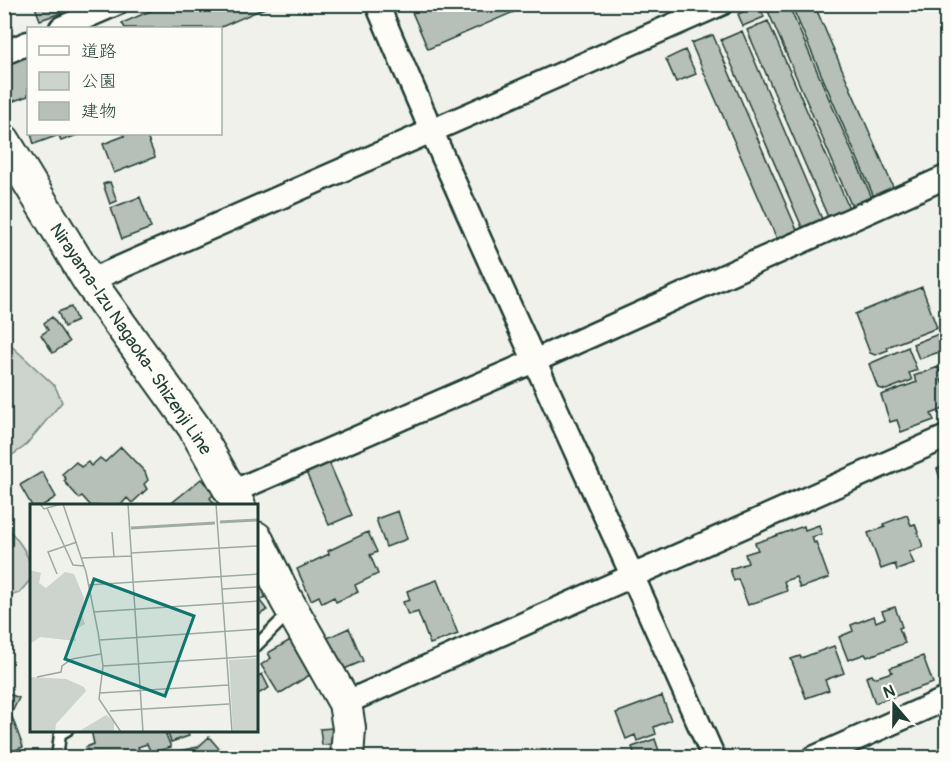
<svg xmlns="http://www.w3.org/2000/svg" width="951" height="762" font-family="Pangolin,'Klee One',sans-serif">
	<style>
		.green { fill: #cdd3cd; stroke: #768880; stroke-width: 1.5 }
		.building { fill: #b6bfb8; stroke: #1f3d34; stroke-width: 1.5 }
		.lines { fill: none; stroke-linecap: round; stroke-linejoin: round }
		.service-casing { stroke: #1f3d34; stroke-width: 15 }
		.minor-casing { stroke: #1f3d34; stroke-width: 27 }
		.secondary-casing { stroke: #1f3d34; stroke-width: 36 }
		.service { stroke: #fdfcf7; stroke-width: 10 }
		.minor { stroke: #fdfcf7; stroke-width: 22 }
		.secondary { stroke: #fdfcf7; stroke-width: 32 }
		.labels { text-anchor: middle; stroke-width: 6; stroke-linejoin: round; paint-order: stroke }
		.street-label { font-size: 18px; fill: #1f3d34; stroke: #fdfcf7 }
		.inset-river { fill: none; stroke: #9faca4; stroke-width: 3 }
		.inset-road { fill: none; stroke: #9ca9a2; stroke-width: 1.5 }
		.view { fill: #0f766e; fill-opacity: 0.15; stroke: #0f766e; stroke-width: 3 }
		.inset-edge { fill: none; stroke: #1f3d34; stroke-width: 3 }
	</style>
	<rect width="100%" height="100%" fill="#f0f1eb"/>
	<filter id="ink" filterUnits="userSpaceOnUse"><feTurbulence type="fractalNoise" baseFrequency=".0167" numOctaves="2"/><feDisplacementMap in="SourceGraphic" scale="12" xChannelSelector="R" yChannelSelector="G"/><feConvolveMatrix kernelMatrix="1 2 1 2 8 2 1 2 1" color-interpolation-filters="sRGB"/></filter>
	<g filter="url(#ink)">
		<path class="green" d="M4 271 6 341 55 386 62 402 24 447 5 460Z
			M5 525C19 541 32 556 32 578L19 593 5 597Z"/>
		<path class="building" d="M34 4H58L61 13 40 20Z
			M153 4H274L219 28H125L122 23 155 9Z
			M429 4H532L428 49 412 12Z
			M759 4 764 17 743 26 738 14Z
			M765 4H788L872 198 852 207Z
			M791 4H814L894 189 874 197Z
			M768 21 849 208 828 217 747 30Z
			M742 31 822 219 802 227 721 40Z
			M713 35 797 230 777 239 691 43Z
			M685 50 696 74 676 82 666 59Z
			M28 55V96L8 103 4 95V64Z
			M31 134H80L61 141 59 135 34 144Z
			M123 134H146L155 157 114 173 103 144 124 136Z
			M110 182 117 201 110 204 103 184Z
			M140 197 151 228 122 239 111 208Z
			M922 287 937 328 887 347 888 350 875 355 870 353 855 314Z
			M71 307 77 321 64 327 58 312Z
			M52 317 69 342 53 353 41 335 48 330 44 323Z
			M941 333 946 346 941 348 942 351 919 359 913 344Z
			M908 347 917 370 909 373 912 380 886 390 878 388 869 364Z
			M938 367 939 372 946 369V378L941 380 942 383 945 382 946 387V408L931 414 934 420 901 432 897 420 890 422 881 395 917 382 914 376Z
			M121 447 145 472 148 480 144 484 147 489 132 503 127 498 120 506H91L82 496 79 498 64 481 66 479 62 474 76 462 81 467 88 462 91 466 100 458 105 462Z
			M328 460 352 515 329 525 305 470Z
			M946 465V495L937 469Z
			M42 472 56 497 42 506H32L20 485Z
			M201 479 214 494 210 498 216 506H168Z
			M398 511 407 539 386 547 376 519Z
			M907 515 911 525 915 524 923 547 909 552 914 564 897 570 895 564 881 569 868 533 885 527 883 524Z
			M819 525 822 534 812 537 814 543 816 542 829 578 800 588 796 577 784 581 787 591 748 605 738 579 734 581 730 569 748 563 745 554 758 550 755 543 804 526 805 530Z
			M368 532 377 552 370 555 378 574 355 585 358 592 336 602 334 597 322 603 319 596 311 600 297 569 329 554 328 551Z
			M256 577 269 594 260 601 267 610 256 617Z
			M437 580 458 634 430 644 418 612 408 615 403 602 410 600 407 591Z
			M895 607 902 627 899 628 905 643 867 657 865 654 848 660 839 637 853 631 851 625 874 616 876 622 885 618 882 611Z
			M349 628 363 661 342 670 327 638Z
			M292 639 313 673 279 694 261 665 271 658 268 653Z
			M834 646 844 673 825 680 829 690 806 698 791 659 800 656 801 658Z
			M923 656 933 683 875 703 866 677 872 675 874 678 892 672 890 668Z
			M262 674 269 688 256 695V677Z
			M4 692 19 698 11 714 23 747 4 754Z
			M662 696 671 720 654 727 656 734 637 741 635 735 626 739 616 713Z
			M333 728 334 744 322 745 320 729Z
			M164 730 171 747 151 753 147 744 138 747 140 752 127 758H91L86 747 94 744 91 730Z
			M167 730H187L189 736 171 742Z
			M209 737 227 758H172L179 751 198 747Z
			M655 739 660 754 652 758H636L632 747Z
			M946 749V758H929L928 756Z
			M687 750 690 758H667Z"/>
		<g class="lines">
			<defs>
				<path id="service" d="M256 646 290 612
					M57 758 60 734 67 730"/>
				<path id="minor" d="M377 4C484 258 603 506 714 758
					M61 28 116 4
					M4 53 28 43
					M89 281 721 4
					M232 492 534 361 946 177
					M345 703 946 437
					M813 758 946 699"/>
				<path id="secondary" d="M4 141 89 281 194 427 239 506
					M256 538 286 599 345 703 349 728 347 758"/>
			</defs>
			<use href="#service" class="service-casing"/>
			<use href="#minor" class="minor-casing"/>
			<use href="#secondary" class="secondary-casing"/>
			<use href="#service" class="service"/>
			<use href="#minor" class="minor"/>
			<use href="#secondary" class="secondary"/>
		</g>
	</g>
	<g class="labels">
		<g class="street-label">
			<text transform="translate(131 339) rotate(56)" y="6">Nirayama-Izu Nagaoka- Shizenji Line</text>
		</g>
	</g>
	<g transform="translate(30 504)">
		<rect width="228" height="228" fill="#f0f1eb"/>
		<path d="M0 66 11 69 9 79 16 84 35 68 44 70 54 94 52 111 55 120 43 127 46 137 10 133 0 140ZM228 154V228H203L199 156ZM0 173 36 175 54 183 56 187 26 220 25 228H0ZM76 211 84 217V228H48Z" fill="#cdd3cd"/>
		<path class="inset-river" d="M190 18 228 16M101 24 185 19"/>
		<path class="inset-road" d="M10 0 14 5 31 0M33 0 56 68 68 128 73 162 69 195 91 228M98 0 113 228M186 0 202 228M17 4 43 61 54 62M82 28 84 53M101 49 228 42M52 54 101 52M27 70 18 48 47 38M58 81 228 70M192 85 228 83M63 108 228 97M70 136 228 125M73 162 228 152M7 173 31 168 32 162 42 155 71 150M70 189 198 181M80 207 199 200"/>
		<path class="view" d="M64 75 164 112 135 192 35 155Z"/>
		<rect width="228" height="228" class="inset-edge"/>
	</g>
	<rect width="951" height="762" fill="none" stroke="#fdfcf7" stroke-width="24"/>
	<rect x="12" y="12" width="927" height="738" fill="none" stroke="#1f3d34" stroke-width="2" filter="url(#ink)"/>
	<rect x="27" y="27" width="195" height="108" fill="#fdfcf7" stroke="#a4b0a9" stroke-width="1.5"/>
	<rect x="39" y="46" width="30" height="9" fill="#fdfcf7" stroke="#a4b0a9" stroke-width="1.5"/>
	<text x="81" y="57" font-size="18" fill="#1f3d34">道路</text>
	<rect x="39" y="72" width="30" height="18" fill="#cdd3cd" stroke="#a4b0a9" stroke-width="1.5"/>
	<text x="81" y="87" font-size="18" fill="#1f3d34">公園</text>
	<rect x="39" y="102" width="30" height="18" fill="#b6bfb8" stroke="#a4b0a9" stroke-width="1.5"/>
	<text x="81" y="117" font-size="18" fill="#1f3d34">建物</text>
	<g transform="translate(894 705) rotate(340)" stroke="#fdfcf7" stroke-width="4.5" paint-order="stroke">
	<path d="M0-4.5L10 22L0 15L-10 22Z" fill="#1f3d34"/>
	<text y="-9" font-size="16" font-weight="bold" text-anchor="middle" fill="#1f3d34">N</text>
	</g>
</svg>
